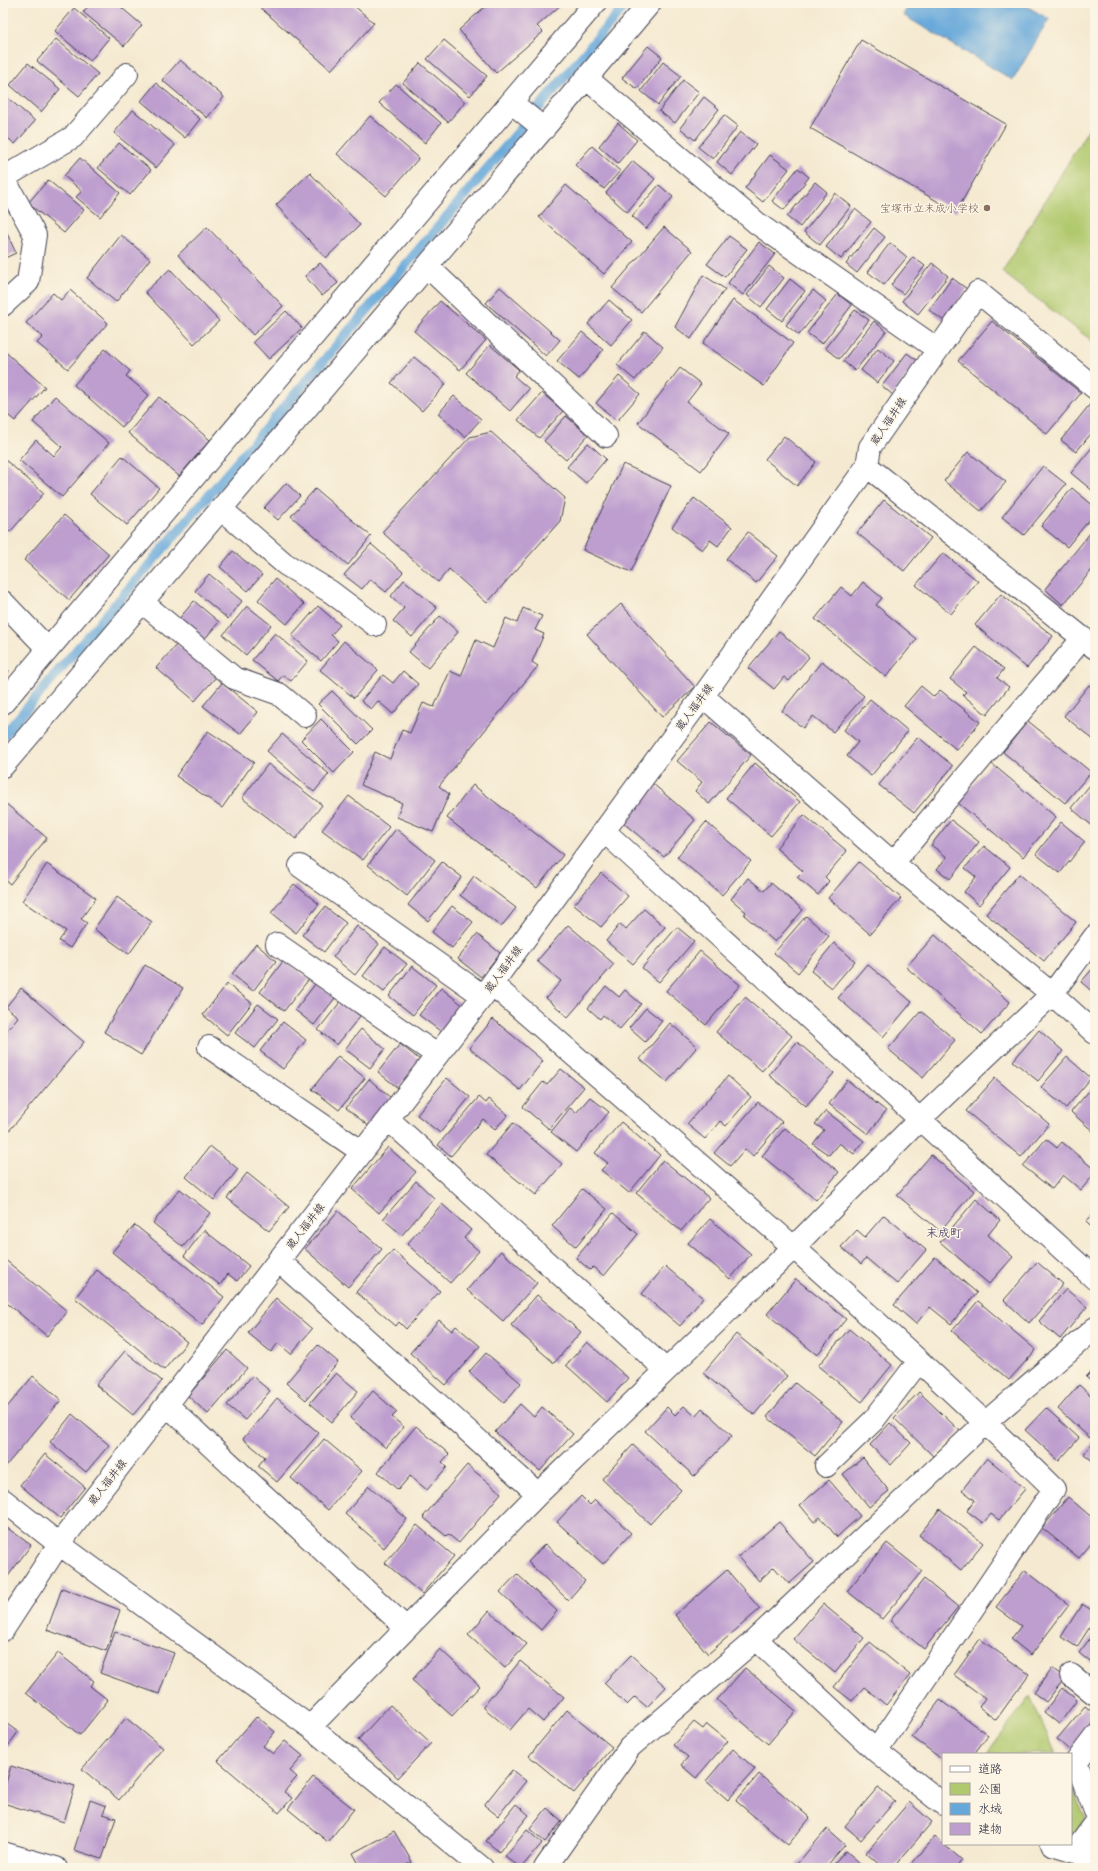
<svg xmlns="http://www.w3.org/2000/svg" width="1098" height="1871" font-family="Delius,'Klee One',sans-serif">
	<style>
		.green { fill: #b1c96e; stroke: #6a7654 }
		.water { fill: #66a8da; stroke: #44658a }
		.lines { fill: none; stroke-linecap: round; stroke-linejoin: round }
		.stream { stroke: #66a8da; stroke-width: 10 }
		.building { fill: #bd9ecf }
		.minor-casing { stroke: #424052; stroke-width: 24 }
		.minor { stroke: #fff; stroke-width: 22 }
		.education-dot { fill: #8d6e63; stroke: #fcf5e5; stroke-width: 1.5 }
		.labels { text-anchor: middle; stroke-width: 3; stroke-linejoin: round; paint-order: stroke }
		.education-label { font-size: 11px; fill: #785e54; stroke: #fcf5e5; text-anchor: end }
		.street-label { font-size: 11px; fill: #22223b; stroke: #fcf5e5 }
		.neighbourhood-label { font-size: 12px; font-weight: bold; fill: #584d6f; stroke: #fcf5e5 }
	</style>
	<rect width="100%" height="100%" fill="#fcf5e5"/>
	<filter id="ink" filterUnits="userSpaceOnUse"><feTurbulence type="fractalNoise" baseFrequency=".025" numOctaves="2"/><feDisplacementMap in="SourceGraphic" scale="8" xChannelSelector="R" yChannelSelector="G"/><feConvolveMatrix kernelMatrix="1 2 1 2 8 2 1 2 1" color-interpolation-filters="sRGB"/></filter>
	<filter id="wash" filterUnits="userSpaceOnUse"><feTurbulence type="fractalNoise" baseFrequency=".012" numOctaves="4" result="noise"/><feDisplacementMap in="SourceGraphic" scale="16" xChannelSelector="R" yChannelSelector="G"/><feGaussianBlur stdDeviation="0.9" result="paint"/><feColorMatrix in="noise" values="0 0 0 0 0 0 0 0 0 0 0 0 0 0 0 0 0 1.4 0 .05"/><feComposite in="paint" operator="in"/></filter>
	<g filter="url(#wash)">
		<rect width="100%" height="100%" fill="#f5ead1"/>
		<path class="green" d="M1095 118V343L1002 272Z
			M1030 1696 1056 1754H987Z
			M1071 1787 1086 1819 1071 1837Z"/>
		<path class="water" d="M910 3H1021L1049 19 1013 80 903 15Z"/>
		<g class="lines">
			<path class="stream" d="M3 736 439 226 627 3"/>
		</g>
		<g id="blocks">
			<path class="building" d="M91 3H116L142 25 124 46 83 12Z
				M255 3H351L374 23 331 70Z
				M489 3H563L537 26 543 32 496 73 459 30Z
				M74 8 109 38 90 61 55 31Z
				M56 39 98 74 79 96 37 61Z
				M444 40 487 76 470 96 427 59Z
				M861 40 1006 124 956 212 810 128Z
				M648 46 662 57 637 89 622 78Z
				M180 60 224 97 207 118 162 80Z
				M663 62 681 76 658 105 641 91Z
				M28 63 60 89 41 112 10 85Z
				M420 63 465 102 448 122 403 83Z
				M683 80 699 92 675 123 659 111Z
				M156 83 200 119 185 138 141 101Z
				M396 84 441 123 425 143 379 103Z
				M3 94 35 121 15 144 3 134Z
				M704 97 719 109 695 140 680 128Z
				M133 110 175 145 156 168 114 133Z
				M724 115 738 126 713 159 698 147Z
				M370 116 419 158 386 196 337 154Z
				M618 123 637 140 618 163 599 146Z
				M740 132 756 144 732 175 717 162Z
				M119 143 151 170 130 195 98 168Z
				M592 146 620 171 604 189 575 165Z
				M770 155 789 169 763 202 745 188Z
				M80 158 120 193 100 217 76 197 82 191 64 176Z
				M633 161 655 179 627 212 606 193Z
				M798 168 809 177 784 210 772 201Z
				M310 173 360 225 326 258 276 205Z
				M48 180 84 210 64 233 28 203Z
				M815 182 827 192 800 227 787 217Z
				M566 185 632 242 604 274 539 217Z
				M659 185 673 197 646 229 632 216Z
				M835 193 851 206 820 245 804 232Z
				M855 209 871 222 841 259 826 247Z
				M3 225 16 253 5 258 3 255Z
				M207 227 283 306 253 335 178 255Z
				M664 227 692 251 641 312 612 288Z
				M874 228 885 237 857 273 846 264Z
				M121 235 150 259 116 302 87 278Z
				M729 236 747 249 725 277 707 264Z
				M759 242 775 254 743 295 728 283Z
				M890 243 907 257 884 285 868 272Z
				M913 257 925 266 903 294 891 285Z
				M320 263 338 283 322 296 305 276Z
				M932 263 948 276 918 314 902 301Z
				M769 266 784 278 761 307 747 295Z
				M170 269 219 321 194 344 145 292Z
				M703 275 725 289 691 339 675 327Z
				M952 278 967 289 944 321 929 310Z
				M790 279 805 291 782 321 767 309Z
				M500 287 560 340 546 356 486 303Z
				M70 290 108 323 68 369 37 343 43 337 26 323 53 293 61 300Z
				M813 290 826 301 799 335 786 325Z
				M838 294 852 305 822 344 807 333Z
				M609 300 632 320 611 345 588 324Z
				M733 300 793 343 764 386 703 343Z
				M440 301 486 340 460 370 414 331Z
				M855 310 869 320 839 359 825 348Z
				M286 311 302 328 269 359 253 342Z
				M874 321 886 331 855 371 843 361Z
				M992 321 1081 393 1047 434 958 361Z
				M645 331 663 347 635 380 617 365Z
				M582 332 603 350 579 379 557 361Z
				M490 345 519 370 514 376 529 389 510 411 466 373Z
				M878 348 894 361 877 383 861 370Z
				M105 349 130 371 126 376 149 395 122 427 74 385Z
				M3 350 45 387 15 421 3 411Z
				M907 353 918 361 893 395 882 386Z
				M414 357 446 384 422 411 391 383Z
				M680 368 701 384 687 402 729 434 701 471 638 423Z
				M619 376 640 394 617 421 596 403Z
				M542 393 563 411 539 438 518 420Z
				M55 396 109 443 62 497 19 460 36 440 54 456 62 447 33 422Z
				M454 396 481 419 465 437 438 414Z
				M159 397 210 440 179 476 128 433Z
				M1095 398V429L1076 452 1061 440Z
				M566 416 588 435 566 460 544 441Z
				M491 432 565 498 560 521 487 603 449 569 438 582 382 532 470 437Z
				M784 436 816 462 797 486 765 459Z
				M588 443 606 459 586 483 567 467Z
				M1095 444V491L1094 492 1071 473Z
				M968 452 1006 482 981 511 944 481Z
				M122 456 159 488 127 525 90 494Z
				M3 458 44 493 10 532 3 526Z
				M623 464 671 486 631 572 583 550Z
				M1043 466 1066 484 1024 535 1002 517Z
				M286 483 300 496 278 520 264 508Z
				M1072 488 1095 507V513L1067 547 1041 526Z
				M315 489 371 536 348 565 291 516Z
				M694 498 732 527 718 546 710 540 702 550 672 527Z
				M884 500 931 538 904 571 857 533Z
				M64 515 109 554 69 600 24 560Z
				M1095 527V566L1063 605 1045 589Z
				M3 531 7 534 3 539Z
				M748 532 778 556 756 583 726 559Z
				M371 544 403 572 386 592 370 579 362 589 344 575Z
				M233 551 262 575 248 591 220 567Z
				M943 553 978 581 951 614 916 585Z
				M209 574 242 601 228 619 195 591Z
				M275 579 304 604 287 624 258 600Z
				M404 580 437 608 412 637 393 621 404 608 391 596Z
				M863 582 882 598 876 605 917 639 886 677 815 619 841 587 852 596Z
				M1001 594 1053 636 1027 668 975 625Z
				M194 601 219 622 203 641 178 620Z
				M621 604 695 687 662 717 587 634Z
				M247 606 271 625 246 655 223 635Z
				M318 606 340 625 331 635 338 641 321 661 292 636Z
				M523 608 542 616 535 630 544 634 532 662 538 666 439 786 449 794 433 832 397 817 402 803 361 785 375 752 390 759 402 730 410 733 423 703 434 707 450 671 461 676 476 640 493 648 506 618 517 623Z
				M440 616 458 632 428 668 409 652Z
				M1095 626V634L1091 631Z
				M779 631 809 657 789 681 784 677 774 689 748 668Z
				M275 633 308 661 291 681 283 675 278 681 252 660Z
				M344 641 378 670 354 698 320 670Z
				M177 644 216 677 195 701 156 668Z
				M976 647 1004 669 997 678 1009 687 987 715 963 695 966 692 950 679Z
				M822 661 864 696 833 732 813 716 803 728 782 711Z
				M3 665 9 671 3 678Z
				M403 671 418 684 393 714 378 701 371 709 361 701 383 675 393 683Z
				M222 683 258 712 240 734 203 706Z
				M1089 685 1095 690V741L1064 716Z
				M921 686 934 697 940 690 980 722 957 750 904 706Z
				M332 691 372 730 358 744 318 704Z
				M870 699 908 731 871 776 847 756 858 742 844 730Z
				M321 719 354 752 334 773 301 740Z
				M1028 721 1091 772 1065 803 1003 752Z
				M711 722 751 755 709 804 695 791 702 782 677 761Z
				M208 731 254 762 222 808 176 776Z
				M282 734 329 774 314 792 267 751Z
				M918 737 953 766 914 813 879 785Z
				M755 763 800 802 771 836 726 798Z
				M991 763 1056 817 1023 857 958 803Z
				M268 764 322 805 296 839 242 798Z
				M1095 779V828L1071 808Z
				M652 783 695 820 664 857 620 820Z
				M473 785 563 855 537 888 447 818Z
				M349 796 389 827 363 860 322 830Z
				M5 803 47 838 10 884 3 878V806Z
				M804 815 847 851 825 877 829 881 818 895 797 877 803 871 776 848Z
				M951 820 979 842 950 879 937 869 947 857 931 845Z
				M706 822 751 861 722 895 677 857Z
				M1061 822 1085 842 1060 873 1036 854Z
				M396 829 435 860 407 896 368 865Z
				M984 846 1010 867 979 905 964 892 976 877 965 868Z
				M442 862 462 877 428 921 408 905Z
				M859 862 901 898 870 934 828 898Z
				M47 864 96 898 81 919 87 923 70 948 59 941 66 931 22 901Z
				M601 873 628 896 601 927 574 905Z
				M1019 874 1076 922 1044 961 986 914Z
				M474 876 516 908 501 927 460 895Z
				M748 878 764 891 771 883 803 910 775 942 744 915 746 912 731 899Z
				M294 884 319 904 296 933 271 913Z
				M117 897 152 922 129 954 94 929Z
				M452 906 473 922 452 948 432 932Z
				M325 907 346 923 324 952 302 935Z
				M644 909 665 927 633 964 606 941 620 924 626 929Z
				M806 916 829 936 798 973 774 953Z
				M568 925 614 964 568 1017 546 998 561 981 537 961Z
				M357 926 379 944 355 975 333 957Z
				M677 927 694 941 659 982 642 968Z
				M477 934 500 953 481 977 458 959Z
				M935 935 1010 1002 982 1034 906 967Z
				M834 943 855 961 832 988 811 971Z
				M256 944 276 961 253 991 232 974Z
				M385 947 407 964 384 992 363 976Z
				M700 951 740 985 706 1025 666 991Z
				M284 960 309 979 284 1011 260 992Z
				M867 964 912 1002 883 1037 838 998Z
				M145 965 183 988 141 1055 104 1032Z
				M412 966 436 985 413 1015 389 996Z
				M1095 966V994L1081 982Z
				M316 983 335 998 314 1025 295 1010Z
				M227 984 252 1003 227 1035 203 1015Z
				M606 986 619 997 625 990 641 1004 620 1029 603 1015 600 1019 588 1008Z
				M21 988 84 1042 3 1138V1035L18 1017 6 1007Z
				M441 988 465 1007 444 1034 419 1015Z
				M745 997 792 1036 762 1071 716 1032Z
				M341 1001 360 1016 337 1045 318 1030Z
				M258 1004 278 1019 255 1048 235 1033Z
				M646 1008 662 1021 645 1042 629 1028Z
				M921 1011 955 1040 923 1078 888 1049Z
				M493 1019 543 1061 520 1090 469 1048Z
				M283 1022 306 1040 283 1069 260 1051Z
				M670 1023 697 1047 667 1082 640 1059Z
				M361 1029 385 1049 370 1068 345 1049Z
				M1039 1030 1063 1051 1038 1081 1013 1061Z
				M797 1042 834 1073 806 1106 769 1075Z
				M400 1044 420 1060 398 1088 378 1072Z
				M338 1056 365 1078 339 1110 312 1089Z
				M1067 1057 1091 1078 1066 1108 1041 1087Z
				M561 1069 584 1087 549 1129 523 1107 543 1082 547 1085Z
				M728 1076 751 1097 726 1126 720 1121 705 1139 687 1124Z
				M447 1078 470 1097 440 1133 417 1115Z
				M995 1078 1049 1124 1021 1157 966 1111Z
				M369 1079 392 1099 370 1127 346 1108Z
				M847 1080 886 1111 868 1134 829 1104Z
				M1095 1084V1133L1071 1112Z
				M479 1097 486 1103 489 1099 508 1115 495 1129 483 1119 451 1156 438 1145Z
				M590 1097 609 1112 576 1152 551 1132 570 1108 576 1113Z
				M758 1102 782 1122 753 1156 745 1149 730 1166 714 1153Z
				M826 1111 864 1141 854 1154 839 1143 829 1155 813 1144 824 1130 815 1124Z
				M621 1122 660 1155 629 1193 601 1170 608 1163 595 1153Z
				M513 1123 562 1164 536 1195 486 1155Z
				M785 1128 839 1172 816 1200 762 1156Z
				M1046 1139 1057 1148 1062 1142 1095 1170V1173L1081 1190 1063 1175 1052 1189 1023 1166Z
				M210 1146 238 1169 214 1200 186 1177Z
				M388 1147 416 1172 379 1213 352 1189Z
				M931 1155 974 1191 940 1231 897 1195Z
				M663 1160 709 1198 681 1231 636 1193Z
				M247 1173 289 1207 269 1231 227 1198Z
				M416 1181 434 1198 402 1235 383 1219Z
				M180 1189 210 1213 183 1247 153 1223Z
				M582 1189 607 1209 576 1247 552 1226Z
				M976 1199 1000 1220 988 1235 1013 1257 989 1284 940 1242Z
				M442 1204 471 1230 464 1238 479 1251 450 1283 407 1244Z
				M338 1211 382 1249 348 1287 305 1249Z
				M1095 1211V1231L1086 1222Z
				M613 1213 638 1234 604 1276 593 1267 590 1270 576 1258Z
				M884 1215 926 1250 897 1284 866 1258 861 1264 841 1247 857 1230 865 1237Z
				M710 1219 751 1254 730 1279 688 1243Z
				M135 1225 224 1297 202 1325 112 1252Z
				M204 1230 249 1266 237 1281 228 1274 220 1285 184 1256Z
				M393 1250 440 1291 406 1329 399 1322 396 1326 356 1292Z
				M501 1251 537 1283 503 1321 467 1290Z
				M935 1257 977 1293 951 1324 930 1307 916 1324 894 1305Z
				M3 1258 67 1311 47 1336 3 1300Z
				M1037 1262 1063 1284 1029 1323 1004 1300Z
				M665 1266 703 1298 680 1326 642 1294Z
				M97 1270 187 1342 164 1370 75 1298Z
				M796 1279 846 1319 817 1355 767 1314Z
				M1066 1289 1087 1307 1060 1339 1039 1321Z
				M537 1295 581 1332 554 1363 511 1325Z
				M276 1298 312 1329 291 1354 278 1343 271 1352 248 1333Z
				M978 1301 1036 1350 1009 1380 952 1331Z
				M439 1320 452 1331 456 1326 480 1346 446 1385 410 1353Z
				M849 1329 892 1365 862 1402 818 1366Z
				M736 1334 787 1376 754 1415 703 1373Z
				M587 1342 628 1378 607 1402 566 1365Z
				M318 1345 338 1362 306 1400 286 1383Z
				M227 1350 247 1368 208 1414 188 1396Z
				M125 1351 162 1381 133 1415 96 1385Z
				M486 1353 521 1383 504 1403 469 1372Z
				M1095 1368V1385L1086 1377Z
				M336 1373 358 1391 332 1422 310 1403Z
				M33 1376 61 1400 4 1468 3 1412Z
				M252 1376 270 1391 245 1420 227 1405Z
				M795 1383 843 1422 815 1456 767 1417Z
				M3 1384 8 1388 3 1393Z
				M1079 1385 1095 1399V1432L1090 1438 1058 1409Z
				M373 1391 397 1412 392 1417 404 1427 386 1448 350 1418Z
				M919 1392 960 1431 934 1457 894 1418Z
				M277 1398 319 1433 277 1482 258 1466 265 1457 243 1439Z
				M520 1404 534 1417 542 1407 573 1434 540 1471 495 1432Z
				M684 1406 695 1416 702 1408 732 1436 694 1476 645 1431 667 1407 675 1415Z
				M1046 1408 1079 1438 1059 1461 1025 1430Z
				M72 1414 109 1445 86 1472 50 1442Z
				M890 1423 911 1443 891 1465 870 1445Z
				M416 1426 449 1454 442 1462 447 1467 427 1490 410 1476 398 1490 378 1472Z
				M324 1439 362 1471 328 1510 291 1478Z
				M1095 1439V1463L1084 1454Z
				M633 1445 681 1490 650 1524 602 1479Z
				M45 1454 85 1487 60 1518 20 1485Z
				M863 1458 889 1491 869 1507 843 1474Z
				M987 1458 1025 1489 999 1520 991 1514 983 1523 967 1511 975 1500 962 1490Z
				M467 1465 501 1493 459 1543 448 1534 446 1536 423 1517Z
				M829 1480 860 1516 837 1537 820 1517 814 1522 800 1505Z
				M369 1486 407 1519 384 1548 345 1514Z
				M581 1496 590 1505 595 1500 631 1533 603 1564 557 1522Z
				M1068 1497 1095 1520V1539L1079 1558 1042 1528Z
				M940 1509 983 1543 961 1570 919 1535Z
				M779 1522 814 1562 789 1584 774 1567 759 1581 738 1557Z
				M3 1525 31 1545 3 1583Z
				M417 1525 454 1556 422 1594 385 1563Z
				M887 1543 922 1571 882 1619 847 1591Z
				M545 1544 585 1581 568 1600 528 1562Z
				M727 1570 760 1609 708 1654 675 1615Z
				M1025 1570 1069 1605 1031 1655 1011 1639 1021 1626 996 1607Z
				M517 1574 557 1611 541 1630 500 1592Z
				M924 1579 958 1607 924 1649 890 1621Z
				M1095 1581V1592L1090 1589Z
				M62 1588 120 1610 106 1651 47 1630Z
				M823 1604 864 1638 835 1673 793 1639Z
				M1082 1604 1095 1612V1619L1077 1647 1061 1637Z
				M489 1611 527 1644 505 1668 468 1635Z
				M115 1632 174 1653 159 1694 100 1673Z
				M1095 1632V1666L1079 1653Z
				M980 1639 1029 1674 996 1720 979 1707 985 1698 954 1675Z
				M870 1642 910 1675 886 1705 864 1687 852 1701 834 1687Z
				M440 1649 480 1686 452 1716 412 1680Z
				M58 1653 94 1681 90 1686 108 1700 80 1735 26 1693Z
				M631 1655 666 1687 647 1707 635 1697 627 1705 604 1683Z
				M520 1661 564 1697 543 1722 528 1709 510 1730 483 1707Z
				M745 1668 796 1711 768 1744 717 1700Z
				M1052 1668 1065 1678 1046 1702 1034 1693Z
				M1062 1688 1077 1700 1059 1724 1044 1712Z
				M940 1700 988 1735 974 1754H943V1760L912 1737Z
				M390 1705 431 1743 398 1778 358 1740Z
				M1085 1706 1095 1714V1721L1070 1751 1057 1739Z
				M567 1710 612 1747 574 1793 529 1756Z
				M257 1716 275 1732 263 1746 273 1754 285 1741 303 1756 290 1771 297 1777 284 1792 292 1798 279 1813 218 1761Z
				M126 1718 163 1748 119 1800 82 1769Z
				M3 1721 18 1732 3 1753Z
				M694 1722 703 1729 707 1724 728 1741 696 1778 681 1765 688 1757 673 1745Z
				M733 1749 755 1769 728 1800 706 1781Z
				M11 1766 75 1786 64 1822 3 1803V1793Z
				M512 1770 526 1781 498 1816 484 1805Z
				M759 1774 810 1818 788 1845 736 1801Z
				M313 1777 354 1809 328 1842 288 1809Z
				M878 1787 895 1801 861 1840 845 1826Z
				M90 1800 106 1806 103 1814 116 1818 102 1859 74 1850Z
				M909 1802 932 1822 893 1868H883L866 1853Z
				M516 1804 529 1815 499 1852 486 1841Z
				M547 1808 562 1821 545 1842 530 1829Z
				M827 1829 845 1845 825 1868H799L796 1865Z
				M527 1830 542 1843 521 1868 505 1856Z
				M394 1831 412 1862 401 1868H361L353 1853Z
				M935 1837 962 1860 956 1868H908Z
				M846 1851 866 1868H831Z"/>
		</g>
	</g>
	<g filter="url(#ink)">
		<use href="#blocks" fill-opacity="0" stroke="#424052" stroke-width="1"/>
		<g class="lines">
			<defs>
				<path id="minor" d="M586 78 758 224 937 349
					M511 102 544 129
					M3 177 35 235 28 282 3 305
					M3 178 73 137 127 74
					M427 266 606 436
					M867 466 1095 648
					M221 509 285 564 331 592 375 625
					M3 602 48 649
					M142 602 234 678 279 694 305 716
					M703 696 893 863 1052 994 1095 1033
					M3 703 595 3
					M3 766 650 3
					M604 831 1095 1279
					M893 863 1083 638
					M300 866 483 996
					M277 944 437 1055
					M492 984C682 1149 874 1313 1054 1489L876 1751
					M209 1047 362 1152
					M388 1119 666 1370
					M278 1260 538 1494
					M167 1405 406 1628
					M826 1466 873 1421 919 1361
					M3 1500 59 1544 310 1727 482 1868
					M3 1630 59 1544 483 996 703 696 867 466 870 447 978 292 1095 388
					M756 1639 876 1751 943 1804
					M1071 1675 1095 1694
					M310 1727 538 1494 794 1247 920 1119 1052 994 1095 936
					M1095 1737 1076 1762 1095 1811
					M1052 1844 1095 1857
					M1075 1851 1095 1824
					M3 1853 56 1868
					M545 1868 630 1747 756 1639 986 1422 1095 1328"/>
			</defs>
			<use href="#minor" class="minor-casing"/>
			<use href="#minor" class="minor"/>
		</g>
	</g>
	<circle class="education-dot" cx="987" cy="208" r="4"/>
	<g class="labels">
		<g class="education-label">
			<text x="979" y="212">宝塚市立末成小学校</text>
		</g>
		<g class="street-label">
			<text transform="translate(888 421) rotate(-56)" y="4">蔵人福井線</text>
			<text transform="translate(694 707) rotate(-54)" y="4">蔵人福井線</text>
			<text transform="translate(503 969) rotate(-54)" y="4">蔵人福井線</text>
			<text transform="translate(305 1226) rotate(-52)" y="4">蔵人福井線</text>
			<text transform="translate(107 1482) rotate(-52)" y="4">蔵人福井線</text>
		</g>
		<g class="neighbourhood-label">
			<text x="944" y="1237">末成町</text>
		</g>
	</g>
	<rect width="1098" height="1871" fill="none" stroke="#fcf5e5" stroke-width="16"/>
	<rect x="942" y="1753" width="130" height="92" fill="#fcf5e5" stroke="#a5a1a1"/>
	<rect x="950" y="1766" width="20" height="6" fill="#ffffff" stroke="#a5a1a1"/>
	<text x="978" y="1773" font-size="12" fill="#22223b">道路</text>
	<rect x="950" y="1783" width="20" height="12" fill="#b1c96e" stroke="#a5a1a1"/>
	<text x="978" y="1793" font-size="12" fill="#22223b">公園</text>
	<rect x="950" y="1803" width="20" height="12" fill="#66a8da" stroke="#a5a1a1"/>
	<text x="978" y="1813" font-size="12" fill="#22223b">水域</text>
	<rect x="950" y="1823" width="20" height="12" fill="#bd9ecf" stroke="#a5a1a1"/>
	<text x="978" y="1833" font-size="12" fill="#22223b">建物</text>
</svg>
